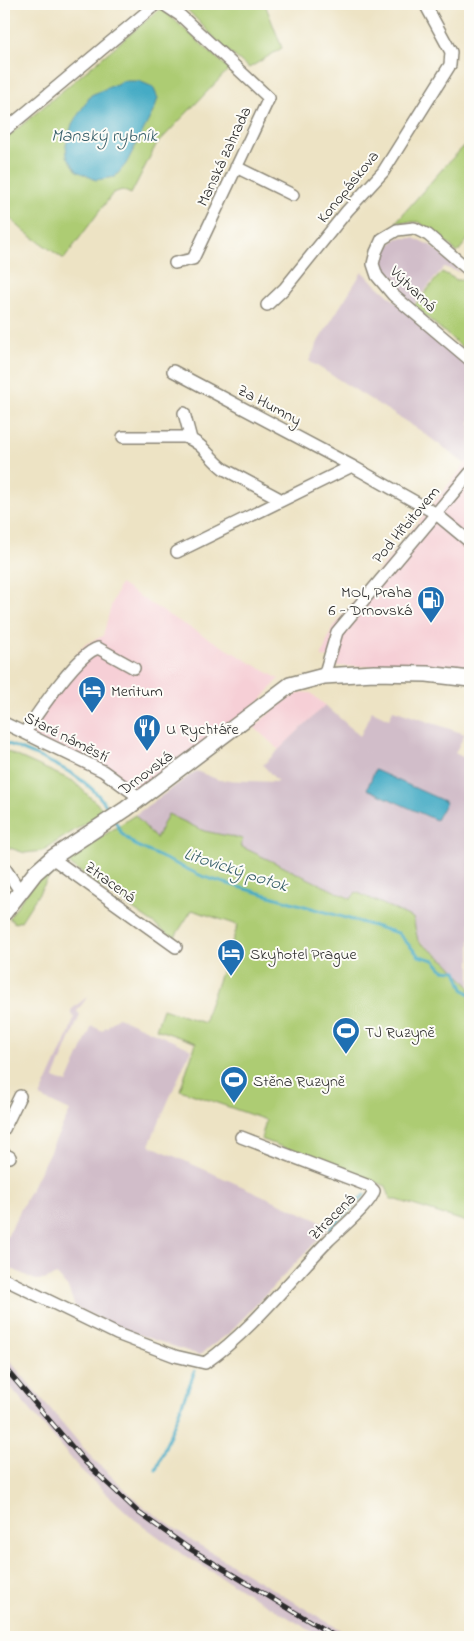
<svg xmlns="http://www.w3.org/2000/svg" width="474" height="1641" font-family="'Indie Flower',sans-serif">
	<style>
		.built { fill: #f6cfd6 }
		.industrial { fill: #d1bdc9 }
		.green { fill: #adcc73; stroke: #6c7c4f }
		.water { fill: #45abc5; stroke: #386b78 }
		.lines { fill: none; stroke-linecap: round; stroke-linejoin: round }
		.stream { stroke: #45abc5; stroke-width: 3 }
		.street-casing { stroke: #8c8778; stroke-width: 14 }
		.secondary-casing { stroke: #8c8778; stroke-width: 18 }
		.street { stroke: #fff; stroke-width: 11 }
		.secondary { stroke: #fff; stroke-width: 15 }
		.rail-casing { stroke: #2b2b2b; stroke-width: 5 }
		.rail { stroke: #fdfcf7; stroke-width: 3; stroke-dasharray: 9; stroke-linecap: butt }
		.labels { text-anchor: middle; stroke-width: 4; stroke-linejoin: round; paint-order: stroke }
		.street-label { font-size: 16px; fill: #2b2b2b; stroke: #fdfcf7 }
		.poi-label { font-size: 16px; fill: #2b2b2b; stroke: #fdfcf7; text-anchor: start }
		.water-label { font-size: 18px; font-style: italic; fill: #355e69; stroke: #fdfcf7 }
	</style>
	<rect width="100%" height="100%" fill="#fdfcf7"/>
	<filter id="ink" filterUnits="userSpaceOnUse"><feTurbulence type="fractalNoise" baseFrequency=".02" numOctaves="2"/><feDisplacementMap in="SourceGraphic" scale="10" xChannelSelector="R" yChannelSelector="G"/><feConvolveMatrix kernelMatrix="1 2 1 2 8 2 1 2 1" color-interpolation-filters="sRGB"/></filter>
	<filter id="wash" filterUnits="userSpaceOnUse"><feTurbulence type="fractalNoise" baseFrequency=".0096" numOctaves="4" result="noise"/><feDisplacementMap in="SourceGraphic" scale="20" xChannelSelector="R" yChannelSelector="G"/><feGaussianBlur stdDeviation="1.12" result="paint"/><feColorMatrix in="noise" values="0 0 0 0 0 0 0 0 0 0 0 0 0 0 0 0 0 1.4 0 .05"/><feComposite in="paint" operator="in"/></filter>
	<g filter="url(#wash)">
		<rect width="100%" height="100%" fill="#ede3c4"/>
		<path class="built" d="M470 458V670L445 668 333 666 335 658 321 657 332 629Z
			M120 584 170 616 279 679 260 701 130 798 97 774 17 735 78 653 86 644 103 636 111 606Z
			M301 692 311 693 325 705 279 750 254 727 281 703Z"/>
		<path class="industrial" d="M397 238H413L430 245 462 273 444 267 413 305 395 291 383 277 381 264 384 250Z
			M362 272 470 368V458L465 464 421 431 309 361 319 340Z
			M325 705 360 736 372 711 389 719 393 710 465 734 455 753 470 761V987L447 962 355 892 352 899 239 846 242 839 204 831 168 814 156 840 135 815 196 771 219 780 278 782 263 765Z
			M89 995 77 1011 80 1015 54 1078 67 1083 92 1026 103 1031 105 1027 106 1028 118 1017 191 1049 149 1145 331 1226 228 1334 199 1355 119 1328 75 1307 68 1288 57 1275 44 1280H35L4 1265V1243L70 1111 40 1097 69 1033 74 1018 71 1014V1010Z
			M4 1354 92 1458 144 1507 191 1540 352 1637H321L182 1554 134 1519 80 1469 4 1379Z"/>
		<path class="green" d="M182 4H265L282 48 249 68 223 47Z
			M161 8 229 69 156 145 131 194 122 190 113 193 64 259 25 232 4 213V140Z
			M470 140V237L457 253 450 245 419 222H396L444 167Z
			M442 272 457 280H468L470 282V354L414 306Z
			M4 750 73 781 105 811 42 851 25 853 10 848 4 845Z
			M168 814 204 831 243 839 240 846 351 899 356 892 413 918 418 941 447 962 470 987V1223L397 1200H391L386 1186 261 1139 266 1120 180 1090 196 1043 156 1029 163 1009 205 1023 207 1012 238 925 192 910 174 938 94 882 72 866 68 862 69 858 135 815 156 839Z
			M55 868 21 921 15 923 9 918C19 904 39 872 55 868Z"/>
		<path class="water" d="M123 81H139L153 87 158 98 155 108 126 164 115 177 96 180 77 171 67 156 66 145 72 124 91 95Z
			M375 770 446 802 436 820 367 789Z"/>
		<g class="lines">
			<path class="stream" d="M4 742C44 760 88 772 111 813
				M115 821 122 834 135 845 204 877 398 933 419 956 434 960 443 970 456 971 463 989 470 994
				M330 1229 364 1195
				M156 1470 195 1371"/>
		</g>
	</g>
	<g filter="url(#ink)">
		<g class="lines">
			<defs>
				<path id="street" d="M163 4 181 16 269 98 193 259 175 263
					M4 131 156 4
					M236 167 293 195
					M470 271 428 235 414 228 397 230 382 239 376 252 373 264 377 276 393 295 470 360
					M267 305 285 288 347 211 383 172 450 65 451 52 425 4
					M173 371 352 466 435 513 470 542
					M184 413 191 439
					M123 437H184C203 442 209 458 224 469L282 500
					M177 552 352 466
					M324 676 337 632 470 473
					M4 723 103 771 140 798
					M25 732C38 713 77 654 98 648L134 668
					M52 858 176 947
					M4 867 20 891
					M4 1129 20 1096
					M4 1154 10 1157
					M4 1279 117 1334 175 1356 205 1363C251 1331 289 1281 328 1241 339 1230 371 1204 374 1191L369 1186 241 1137"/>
				<path id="secondary" d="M4 913 35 873 52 858 126 809 290 685 324 676 374 673 427 674 470 679"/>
			</defs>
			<use href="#street" class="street-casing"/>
			<use href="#secondary" class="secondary-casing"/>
			<use href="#street" class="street"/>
			<use href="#secondary" class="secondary"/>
			<defs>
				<path id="rail" d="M4 1367 86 1463 139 1513 187 1547 336 1637"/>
			</defs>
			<use href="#rail" class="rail-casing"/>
			<use href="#rail" class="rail"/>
		</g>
	</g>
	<defs>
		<symbol id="fuel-pin" viewBox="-11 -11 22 30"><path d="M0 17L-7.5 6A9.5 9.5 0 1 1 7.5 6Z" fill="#1f6fb2" stroke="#fdfcf7"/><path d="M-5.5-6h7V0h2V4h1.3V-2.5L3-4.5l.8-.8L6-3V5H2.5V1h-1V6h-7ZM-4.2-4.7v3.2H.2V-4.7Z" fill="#fff"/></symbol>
		<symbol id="hotel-pin" viewBox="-11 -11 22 30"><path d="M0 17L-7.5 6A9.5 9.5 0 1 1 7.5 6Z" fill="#1f6fb2" stroke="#fdfcf7"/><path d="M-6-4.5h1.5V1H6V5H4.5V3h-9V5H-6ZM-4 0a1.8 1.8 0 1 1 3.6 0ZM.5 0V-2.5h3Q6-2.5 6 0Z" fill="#fff"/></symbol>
		<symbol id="restaurant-pin" viewBox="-11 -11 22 30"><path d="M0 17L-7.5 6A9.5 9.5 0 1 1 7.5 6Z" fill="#1f6fb2" stroke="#fdfcf7"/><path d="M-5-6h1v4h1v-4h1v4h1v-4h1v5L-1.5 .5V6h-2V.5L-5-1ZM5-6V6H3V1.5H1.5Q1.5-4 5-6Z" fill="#fff"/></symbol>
		<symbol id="stadium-pin" viewBox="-11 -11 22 30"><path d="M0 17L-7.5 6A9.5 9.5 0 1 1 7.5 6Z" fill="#1f6fb2" stroke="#fdfcf7"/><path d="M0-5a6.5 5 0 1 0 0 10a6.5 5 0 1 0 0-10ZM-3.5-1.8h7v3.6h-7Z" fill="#fff"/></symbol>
	</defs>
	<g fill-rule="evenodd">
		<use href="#fuel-pin" x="415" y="584" width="32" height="43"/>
		<use href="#hotel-pin" x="76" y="674" width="32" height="43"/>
		<use href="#restaurant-pin" x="131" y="712" width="32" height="43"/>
		<use href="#hotel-pin" x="215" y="937" width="32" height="43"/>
		<use href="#stadium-pin" x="330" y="1015" width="32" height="43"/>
		<use href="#stadium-pin" x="218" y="1064" width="32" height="43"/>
	</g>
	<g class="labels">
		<g class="street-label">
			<text transform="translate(223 156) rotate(-65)" y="6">Manská zahrada</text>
			<text transform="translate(347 186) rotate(-51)" y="6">Konopáskova</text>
			<text transform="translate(414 288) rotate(44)" y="6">Výtvarná</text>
			<text transform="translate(270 404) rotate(28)" y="6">Za Humny</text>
			<text transform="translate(405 524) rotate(-50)" y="6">Pod Hřbitovem</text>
			<text transform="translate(67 736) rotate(27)" y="6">Staré náměstí</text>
			<text transform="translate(145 772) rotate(-37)" y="6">Drnovská</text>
			<text transform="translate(111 881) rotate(36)" y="6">Ztracená</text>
			<text transform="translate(331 1216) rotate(-45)" y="6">Ztracená</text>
		</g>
		<g class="poi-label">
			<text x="412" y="597" text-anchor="end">MOL, Praha<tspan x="412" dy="18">6 - Drnovská</tspan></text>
			<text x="111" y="696">Meritum</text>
			<text x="166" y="734">U Rychtáře</text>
			<text x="250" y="959">Skyhotel Prague</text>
			<text x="365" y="1037">TJ Ruzyně</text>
			<text x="253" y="1086">Stěna Ruzyně</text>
		</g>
		<g class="water-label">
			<text x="104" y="141">Manský rybník</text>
			<text transform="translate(236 869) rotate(18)" y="6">Litovický potok</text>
		</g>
	</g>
	<rect width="474" height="1641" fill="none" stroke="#fdfcf7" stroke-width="20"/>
</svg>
